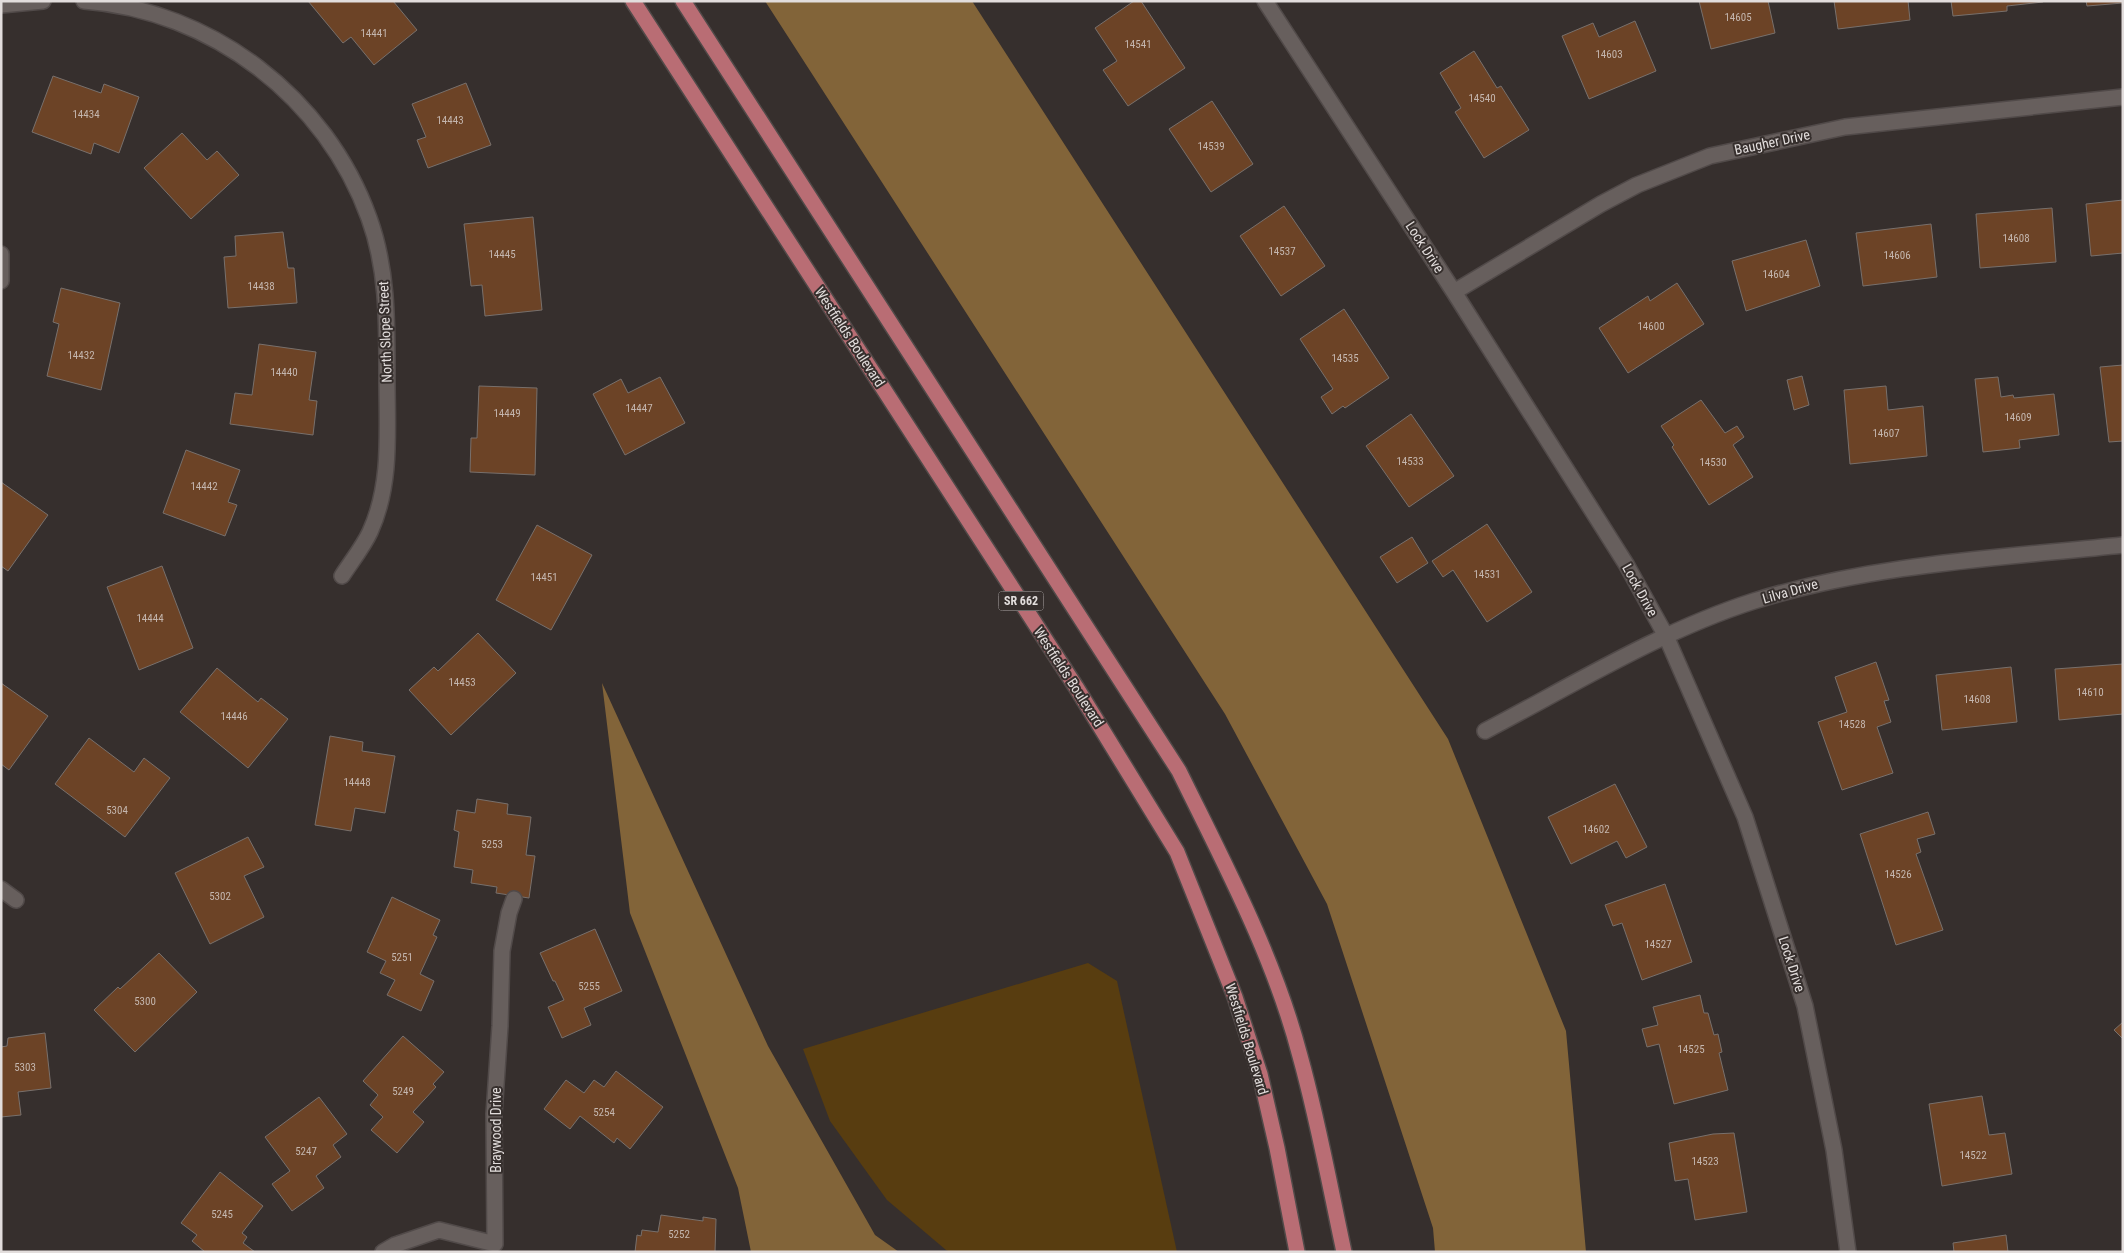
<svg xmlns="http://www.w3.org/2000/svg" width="2124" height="1253" font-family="'Roboto Condensed',sans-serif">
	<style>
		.green { fill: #583d10 }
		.forest { fill: #826439 }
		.building { fill: #6c4326; stroke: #78706c }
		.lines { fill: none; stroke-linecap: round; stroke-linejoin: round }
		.minor-casing { stroke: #514a49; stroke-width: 18 }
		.major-casing { stroke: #514a49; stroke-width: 18 }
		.minor { stroke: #675f5d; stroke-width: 15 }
		.major { stroke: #b96d74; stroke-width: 15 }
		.labels { text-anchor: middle; stroke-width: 4; stroke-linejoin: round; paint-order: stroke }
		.number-label { font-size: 11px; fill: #c4b6ae }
		.shield { fill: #362f2d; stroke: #aea9a8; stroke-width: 1 }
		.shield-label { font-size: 12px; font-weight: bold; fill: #e2dddc }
		.street-label { font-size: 14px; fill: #e2dddc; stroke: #362f2d }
	</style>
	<rect width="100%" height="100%" fill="#362f2d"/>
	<path class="green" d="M1088 963 1117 981 1177 1252H950L946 1250 887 1200 830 1121 803 1049Z"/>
	<path class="forest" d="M765 1H972L1448 739 1566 1031 1586 1252H1435L1433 1228 1327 904 1225 714Z
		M602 683 768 1046 875 1235 899 1252H751L738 1188 630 913Z"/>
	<path class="building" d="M308 1H393L417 30 374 65 351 37 343 43Z
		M1134 1H1141L1185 68 1128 106 1103 70 1117 61 1095 28Z
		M1699 1H1768L1775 33 1711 49Z
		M1834 1H1908L1910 20 1838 29Z
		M1951 1H2043V2L2007 6V11L1953 16Z
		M2086 1H2123V3L2087 6Z
		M1635 21 1656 71 1589 99 1562 36 1593 23 1599 37Z
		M1474 51 1497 88 1501 86 1529 130 1484 158 1455 112 1461 108 1440 73Z
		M53 76 101 93 104 84 139 97 119 153 94 143 91 154 32 132Z
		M466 83 491 145 428 168 417 140 426 137 412 104Z
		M1212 101 1253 164 1211 192 1169 129Z
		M182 133 207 160 217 151 239 175 191 219 144 168Z
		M2123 200V253L2091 256 2086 204Z
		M1284 206 1325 266 1281 296 1240 236Z
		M2052 208 2056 262 1980 268 1976 214Z
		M533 217 542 310 485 316 482 285 471 286 464 224Z
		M1931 224 1937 277 1863 286 1856 233Z
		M283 232 288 268H294L297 303 228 308 224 257 236 256 235 236Z
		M1806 240 1820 286 1746 311 1732 261Z
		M1677 283 1704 324 1628 373 1599 328 1648 296 1650 301Z
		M61 288 120 303 101 390 47 376 59 324 53 322Z
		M1344 309 1389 378 1345 408 1343 406 1332 414 1321 397 1333 389 1300 339Z
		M259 344 316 352 309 400 317 401 313 435 230 424 235 393 252 395Z
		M2123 365V441L2109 442 2100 367Z
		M1802 376 1809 405 1794 410 1787 380Z
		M660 377 685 423 625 455 593 394 621 379 628 393Z
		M1998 377 2001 397 2013 395 2014 398 2054 394 2059 435 2019 440 2020 448 1983 452 1975 379Z
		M479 386 537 388 535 475 470 472 471 438H477Z
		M1886 386 1888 410 1923 406 1927 456 1850 464 1844 390Z
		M1701 400 1725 433 1737 426 1744 437 1733 445 1753 477 1709 505 1672 447 1674 445 1661 426Z
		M1411 414 1454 476 1409 507 1366 446Z
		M186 450 240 470 228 502 237 505 225 536 163 513Z
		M1 482 48 515 8 571 1 566Z
		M1487 524 1532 592 1487 622 1453 570 1443 577 1432 561Z
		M537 525 592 555 551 630 496 600Z
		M1412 537 1428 563 1397 583 1380 557Z
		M162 566 193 648 139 670 107 587Z
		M478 633 516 673 451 735 409 690 434 667 438 671Z
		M1876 662 1889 700 1884 701 1891 722 1877 727 1893 773 1842 790 1818 722 1847 712 1835 677Z
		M2123 664V714L2059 720 2055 669Z
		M2011 667 2017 722 1942 730 1936 675Z
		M217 668 258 702 261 698 288 719 248 768 180 712Z
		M1 683 48 716 9 770 1 764Z
		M330 736 363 742 362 751 395 756 385 813 355 808 351 831 315 825Z
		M89 738 134 772 144 758 170 778 125 837 55 784Z
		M1615 784 1647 847 1626 858 1617 841 1571 864 1548 817Z
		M477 799 508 804 507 814 531 817 526 855 535 856 529 898 496 893 497 887 471 883 473 870 454 867 459 832 454 830 457 810 475 813Z
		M1928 812 1935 834 1917 839 1921 852 1916 854 1943 930 1896 945 1860 834Z
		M248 837 264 867 244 876 264 917 210 944 175 873Z
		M1665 884 1692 962 1642 980 1622 923 1613 926 1605 905Z
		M392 897 440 920 433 935 437 937 420 974 434 981 421 1011 387 995 395 980 380 973 386 961 367 952Z
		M595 929 622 991 584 1008 591 1025 562 1038 548 1007 564 1000 555 981H553L540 953Z
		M159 953 197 992 135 1052 94 1010 118 987 120 989Z
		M1700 995 1704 1013H1708L1714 1035 1718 1034 1722 1052 1719 1053 1728 1090 1674 1104 1659 1044 1647 1047 1642 1029 1658 1025 1653 1007Z
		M2123 1022V1039L2114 1030Z
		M45 1033 51 1088 18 1092 21 1115 1 1117V1047L7 1046 8 1038Z
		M403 1036 444 1072 433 1084 436 1087 413 1112 424 1122 397 1153 371 1130 383 1117 370 1105 378 1095 363 1081Z
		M616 1071 663 1107 630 1149 617 1138 614 1143 580 1116 570 1129 544 1109 566 1080 584 1093 594 1080 604 1087Z
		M1982 1096 1989 1135 2005 1133 2012 1174 1942 1186 1929 1104Z
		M319 1097 347 1134 333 1145 341 1157 316 1176 324 1188 292 1211 272 1184 290 1171 265 1137Z
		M1734 1133 1747 1212 1695 1220 1688 1179 1675 1181 1669 1143 1713 1134Z
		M220 1172 263 1206 242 1233 247 1237 243 1243 255 1252H205L192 1241 197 1235 181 1223Z
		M661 1215 703 1221V1217L716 1219 715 1252H635L637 1235 641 1236 642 1230 658 1232Z
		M2006 1235 2008 1252H1954L1953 1243Z"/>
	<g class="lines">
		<defs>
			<path id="minor" d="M84 1C212 10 326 98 369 218 388 270 387 324 387 379 387 430 392 484 370 532 363 547 351 562 342 576
				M1265 1 1454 292 1626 564 1666 636 1745 817 1805 1006 1834 1150 1848 1252
				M1 5 43 1
				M1 254V281
				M1454 292 1601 204 1637 185 1710 156 1845 127 2123 97
				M1485 731C1571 686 1660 631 1754 601 1873 564 1999 558 2123 545
				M1 889 16 900
				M383 1252 395 1245 439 1230 495 1244 494 1114 500 1026 502 951 509 913 514 899"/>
			<path id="major" d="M633 1 1076 687 1177 852 1235 997 1260 1074 1277 1148 1297 1252
				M683 1 1179 771C1224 863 1274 956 1300 1056 1318 1120 1330 1187 1344 1252"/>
		</defs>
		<use href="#minor" class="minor-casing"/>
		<use href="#major" class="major-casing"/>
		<use href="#minor" class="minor"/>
		<use href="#major" class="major"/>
	</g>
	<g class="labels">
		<g class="number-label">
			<text x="1738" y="21">14605</text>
			<text x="374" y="37">14441</text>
			<text x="1138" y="48">14541</text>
			<text x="1609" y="58">14603</text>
			<text x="1482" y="102">14540</text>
			<text x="86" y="118">14434</text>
			<text x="450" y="124">14443</text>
			<text x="1211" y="150">14539</text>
			<text x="2016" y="242">14608</text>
			<text x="1282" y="255">14537</text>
			<text x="502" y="258">14445</text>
			<text x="1897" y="259">14606</text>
			<text x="1776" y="278">14604</text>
			<text x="261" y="290">14438</text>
			<text x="1651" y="330">14600</text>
			<text x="81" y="359">14432</text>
			<text x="1345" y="362">14535</text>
			<text x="284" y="376">14440</text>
			<text x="639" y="412">14447</text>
			<text x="507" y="417">14449</text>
			<text x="2018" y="421">14609</text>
			<text x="1886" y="437">14607</text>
			<text x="1410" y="465">14533</text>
			<text x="1713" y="466">14530</text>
			<text x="204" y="490">14442</text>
			<text x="1487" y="578">14531</text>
			<text x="544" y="581">14451</text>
			<text x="150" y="622">14444</text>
			<text x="462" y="686">14453</text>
			<text x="2090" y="696">14610</text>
			<text x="1977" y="703">14608</text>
			<text x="234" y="720">14446</text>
			<text x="1852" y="728">14528</text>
			<text x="357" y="786">14448</text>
			<text x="117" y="814">5304</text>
			<text x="1596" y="833">14602</text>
			<text x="492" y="848">5253</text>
			<text x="1898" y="878">14526</text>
			<text x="220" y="900">5302</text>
			<text x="1658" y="948">14527</text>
			<text x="402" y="961">5251</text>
			<text x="589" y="990">5255</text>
			<text x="145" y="1005">5300</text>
			<text x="1691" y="1053">14525</text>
			<text x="25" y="1071">5303</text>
			<text x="403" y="1095">5249</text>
			<text x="604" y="1116">5254</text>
			<text x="306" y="1155">5247</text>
			<text x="1973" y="1159">14522</text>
			<text x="1705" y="1165">14523</text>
			<text x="222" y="1218">5245</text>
			<text x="679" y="1238">5252</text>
		</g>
		<rect class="shield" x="998.5" y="591.5" width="45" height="19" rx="4"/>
		<g class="shield-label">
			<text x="1021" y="605">SR 662</text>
		</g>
		<g class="street-label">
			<text transform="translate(1772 142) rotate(-12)" y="5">Baugher Drive</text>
			<text transform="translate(1425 247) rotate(57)" y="5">Lock Drive</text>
			<text transform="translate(385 332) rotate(-92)" y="5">North Slope Street</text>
			<text transform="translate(850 337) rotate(57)" y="5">Westfields Boulevard</text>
			<text transform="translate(1640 590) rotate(61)" y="5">Lock Drive</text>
			<text transform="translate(1790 591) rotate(-16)" y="5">Lilva Drive</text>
			<text transform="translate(1069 677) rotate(57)" y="5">Westfields Boulevard</text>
			<text transform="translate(1792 964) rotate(72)" y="5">Lock Drive</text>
			<text transform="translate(1247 1039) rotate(73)" y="5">Westfields Boulevard</text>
			<text transform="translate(496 1130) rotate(-90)" y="5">Braywood Drive</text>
		</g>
	</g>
	<rect width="2124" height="1253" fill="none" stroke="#e2dddc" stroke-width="5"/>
</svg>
